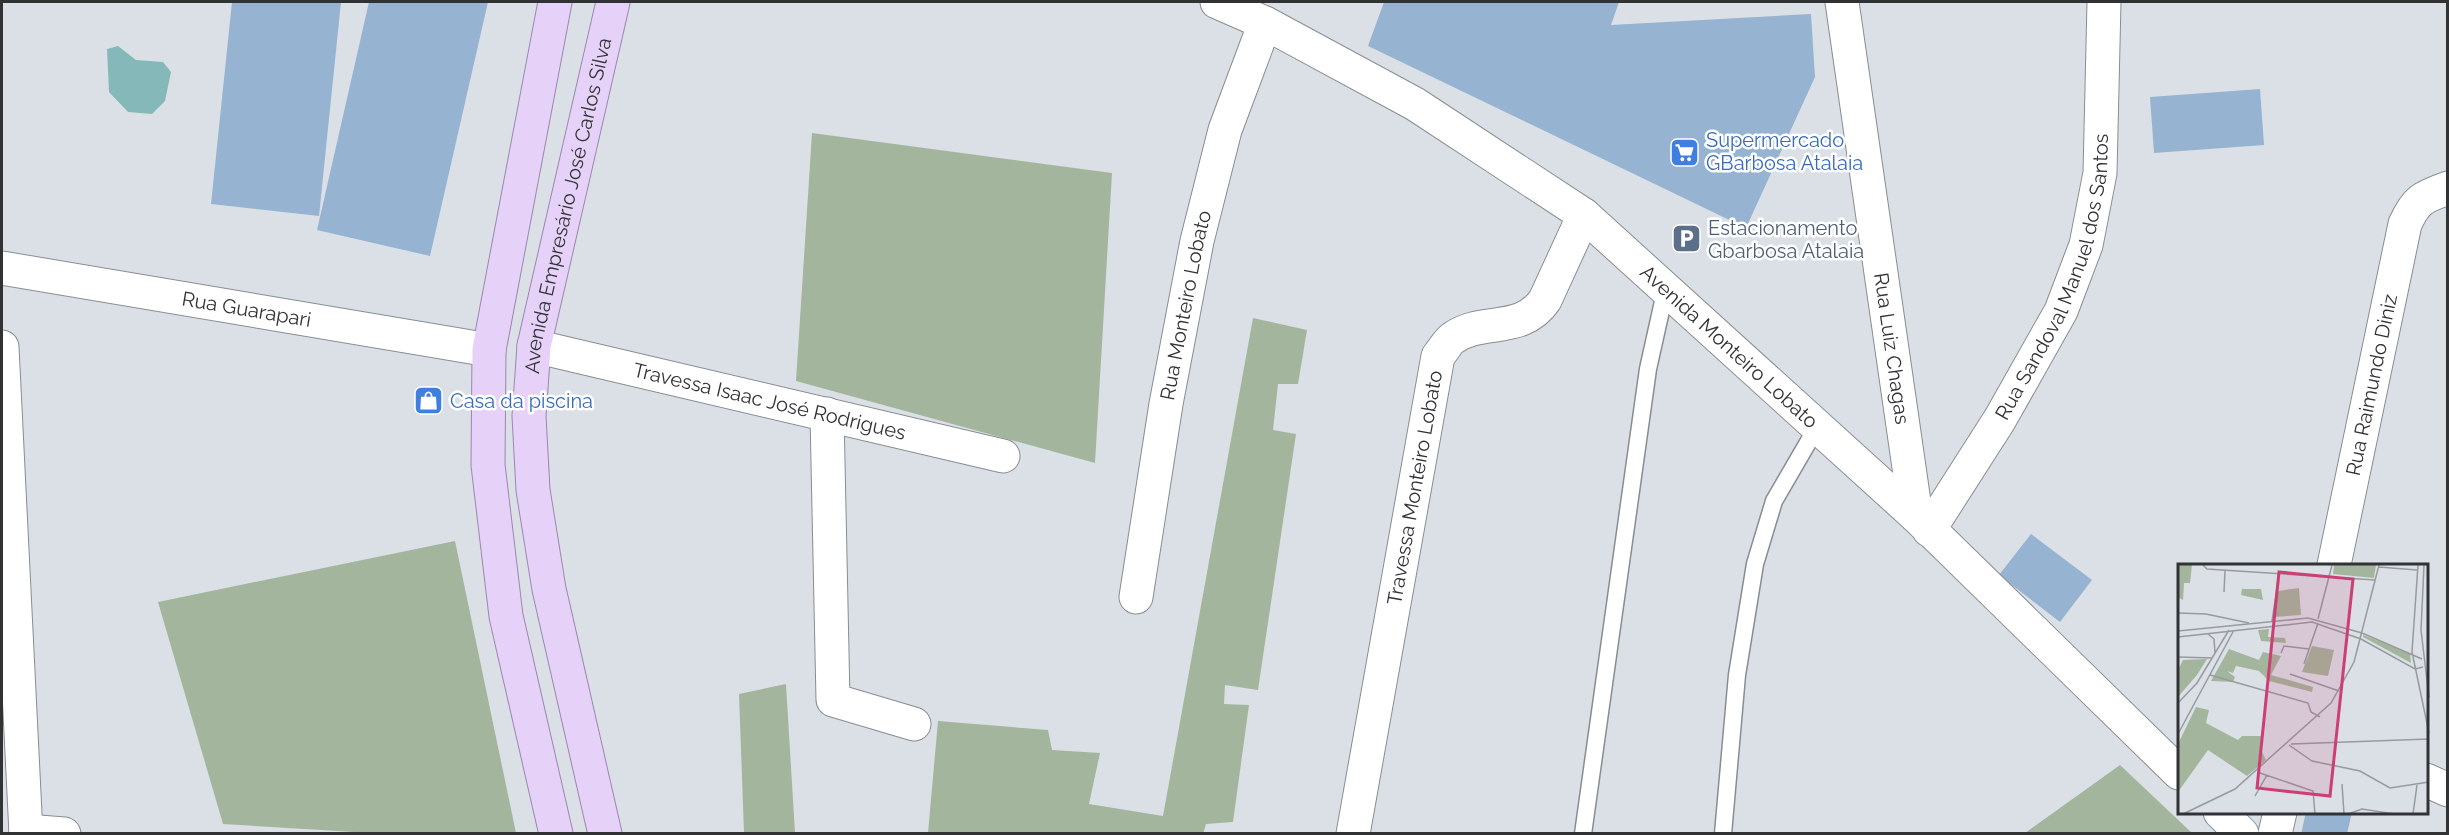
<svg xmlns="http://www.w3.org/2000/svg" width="2449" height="835" font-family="Raleway,sans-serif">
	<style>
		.green { fill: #a4b59d }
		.water { fill: #85b9b9 }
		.building { fill: #96b3d1 }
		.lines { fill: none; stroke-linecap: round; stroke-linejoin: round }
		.service-casing { stroke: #888d93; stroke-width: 19 }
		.minor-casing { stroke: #888d93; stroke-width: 35 }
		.tertiary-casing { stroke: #888d93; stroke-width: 35 }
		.primary-casing { stroke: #9c86b1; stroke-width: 35 }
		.service { stroke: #fff; stroke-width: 16 }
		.minor { stroke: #fff; stroke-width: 33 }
		.tertiary { stroke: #fff; stroke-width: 33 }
		.primary { stroke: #e6d1f8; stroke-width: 33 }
		.labels { text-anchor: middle; stroke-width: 5; stroke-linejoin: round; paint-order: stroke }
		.shop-label { font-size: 20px; fill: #366cbe; stroke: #fff; text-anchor: start }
		.street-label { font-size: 20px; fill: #303234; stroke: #fff }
		.service-label { font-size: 20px; fill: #4e5e75; stroke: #fff; text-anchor: start }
		.inset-road { fill: none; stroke: #979a9f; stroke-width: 1.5 }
		.view { fill: #cb3f73; fill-opacity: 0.15; stroke: #cb3f73; stroke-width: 3 }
		.inset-edge { fill: none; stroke: #303234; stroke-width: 3 }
	</style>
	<rect width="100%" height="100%" fill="#dbe0e6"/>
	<path class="green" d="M812 133 1112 173 1095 463 796 381Z
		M1253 318 1307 330 1298 384H1278L1273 430 1296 434 1258 690 1225 685 1224 704 1249 705 1233 822 1206 824 1203 834 928 833 938 721 1048 730 1052 750 1100 753 1089 804 1163 816Z
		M455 541 516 833H371L223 824 158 602Z
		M786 684 795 833H744L739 694Z
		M2120 765 2192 833H2025Z"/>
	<path class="water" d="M118 46 136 60 163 62 171 72 165 101 152 114 128 112 109 92 107 49Z"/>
	<path class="building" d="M232 2H341L319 216 211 204Z
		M369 2H488L430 256 317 230Z
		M1384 2H1619L1611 25 1811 14 1815 77 1746 228 1368 46Z
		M2260 89 2264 145 2154 153 2150 97Z
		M2031 534 2092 580 2060 622 1999 575Z
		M2306 812H2352L2347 834H2301Z"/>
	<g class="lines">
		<defs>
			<path id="service" d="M1583 834 1648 369 1666 288
				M1723 834 1737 675 1755 564 1774 501 1817 427"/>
			<g id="minor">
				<path id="s1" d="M1842 2 1916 516"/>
				<path id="s2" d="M2 268 489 350"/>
				<path id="s3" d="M534 346 1003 456"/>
				<path d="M2 347 26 834"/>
				<path d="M827 414 833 700 914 724"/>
				<path id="s4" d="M1929 530 2000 419 2061 311 2086 245 2100 173 2104 2"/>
				<path id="s5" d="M2334 565 2405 224C2416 200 2422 197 2448 188"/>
				<path id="s6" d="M1136 597 1166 404 1197 241 1225 130 1265 23"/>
				<path d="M2426 780 2448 790"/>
				<path d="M26 831 64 834"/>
				<path id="s7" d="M1353 834 1438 356C1443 351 1447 342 1453 338 1482 317 1521 335 1545 300L1584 215"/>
				<path d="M2275 834 2280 812"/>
			</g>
			<g id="tertiary">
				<path id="s8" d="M1217 2 1265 23 1415 104 1584 215 1916 516 2179 773"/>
				<path d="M2220 812 2242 834"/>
			</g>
			<g id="primary">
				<path d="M555 2 489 350 488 465 506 616 556 834"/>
				<path id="s9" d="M605 834 549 589 533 490 529 416 534 346 613 2"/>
			</g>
		</defs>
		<use href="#service" class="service-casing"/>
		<use href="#minor" class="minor-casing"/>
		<use href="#tertiary" class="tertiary-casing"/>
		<use href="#primary" class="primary-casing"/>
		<use href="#service" class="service"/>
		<use href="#minor" class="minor"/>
		<use href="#tertiary" class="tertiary"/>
		<use href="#primary" class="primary"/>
	</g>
	<defs>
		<symbol id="supermarket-square" viewBox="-11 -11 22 22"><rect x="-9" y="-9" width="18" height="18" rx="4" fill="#3f7fe0" stroke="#fff"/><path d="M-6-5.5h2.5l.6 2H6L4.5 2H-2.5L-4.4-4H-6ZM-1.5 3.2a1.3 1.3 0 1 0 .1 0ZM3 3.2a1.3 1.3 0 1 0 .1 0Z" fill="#fff"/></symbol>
		<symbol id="parking-square" viewBox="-11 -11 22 22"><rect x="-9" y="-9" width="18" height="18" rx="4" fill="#5c6f8a" stroke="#fff"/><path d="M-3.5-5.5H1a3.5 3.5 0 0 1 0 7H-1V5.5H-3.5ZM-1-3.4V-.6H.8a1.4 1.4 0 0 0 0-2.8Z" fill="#fff"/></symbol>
		<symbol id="shop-square" viewBox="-11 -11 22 22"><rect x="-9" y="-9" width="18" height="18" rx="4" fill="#3f7fe0" stroke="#fff"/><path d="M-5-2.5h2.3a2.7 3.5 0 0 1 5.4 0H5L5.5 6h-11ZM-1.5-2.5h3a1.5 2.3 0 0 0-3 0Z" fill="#fff"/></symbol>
	</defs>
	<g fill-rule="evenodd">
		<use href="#supermarket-square" x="1668" y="136" width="33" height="33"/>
		<use href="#parking-square" x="1670" y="222" width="33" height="33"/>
		<use href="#shop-square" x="412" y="384" width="33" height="33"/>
	</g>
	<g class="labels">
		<g class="shop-label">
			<text x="1706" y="147">Supermercado<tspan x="1706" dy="23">GBarbosa Atalaia</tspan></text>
			<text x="450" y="408">Casa da piscina</text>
		</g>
		<g class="street-label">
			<text dy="7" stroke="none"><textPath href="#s9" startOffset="640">Avenida Empresário José Carlos Silva</textPath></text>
			<text dy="7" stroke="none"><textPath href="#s4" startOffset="286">Rua Sandoval Manuel dos Santos</textPath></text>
			<text dy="7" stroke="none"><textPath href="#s6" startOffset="296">Rua Monteiro Lobato</textPath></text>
			<text dy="7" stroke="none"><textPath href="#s2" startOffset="248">Rua Guarapari</textPath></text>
			<text dy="7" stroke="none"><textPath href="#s8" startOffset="621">Avenida Monteiro Lobato</textPath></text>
			<text dy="7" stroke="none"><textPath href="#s1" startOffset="350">Rua Luiz Chagas</textPath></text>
			<text dy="7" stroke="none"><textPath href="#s5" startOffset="184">Rua Raimundo Diniz</textPath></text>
			<text dy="7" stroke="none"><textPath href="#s3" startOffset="242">Travessa Isaac José Rodrigues</textPath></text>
			<text dy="7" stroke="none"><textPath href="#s7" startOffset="352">Travessa Monteiro Lobato</textPath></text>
		</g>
		<g class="service-label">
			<text x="1708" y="235">Estacionamento<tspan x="1708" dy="23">Gbarbosa Atalaia</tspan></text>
		</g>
	</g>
	<g transform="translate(2178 564)">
		<rect width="250" height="250" fill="#dbe0e6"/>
		<path d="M0 1H14L12 19H6L5 36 0 33ZM156 1H198L196 14 155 10ZM121 24 123 51 96 53 100 27ZM64 25H83L85 36 63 31ZM91 65 90 73 107 74 108 79 83 77 80 66ZM185 71 232 89 233 99 185 73ZM134 82 156 86 150 112 124 108ZM51 85 81 96 85 88 103 92 93 111 135 123 134 128 91 117 81 107 58 102 55 109 49 107 57 113 55 118 33 117ZM29 95 19 111 0 133V106L5 96ZM18 143 31 146 28 159 60 176 64 172H84L83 186 88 196 69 212 30 186 0 228V180Z" fill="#a4b59d"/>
		<path class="inset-road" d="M25 1 29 5 197 16M240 1 234 88 251 169M246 1 243 66 251 133M201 3 239 6M46 28 47 7M0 49 28 50 71 59M140 55 154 1M94 57 101 10M0 67 130 54 184 69 244 95M30 70 36 75 37 89M0 73 134 58 183 75 237 105 245 103M103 89 106 82 131 85M0 93 34 94M126 100 140 59M112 110 161 127M32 111 130 139 133 148 142 153M0 139 19 119 51 66M0 170 56 66M113 180 251 175M111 181 134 197 182 207 212 224 251 218M79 208 135 227 137 250M164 220 166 250M77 232 89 211M5 250 57 225 153 139 176 98 201 1M170 250 184 245 216 250M235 250 239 221"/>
		<path class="view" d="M101 8 175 15 152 232 79 224Z"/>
		<rect width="250" height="250" class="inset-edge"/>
	</g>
	<rect width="2449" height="835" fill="none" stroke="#303234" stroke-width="6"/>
</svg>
